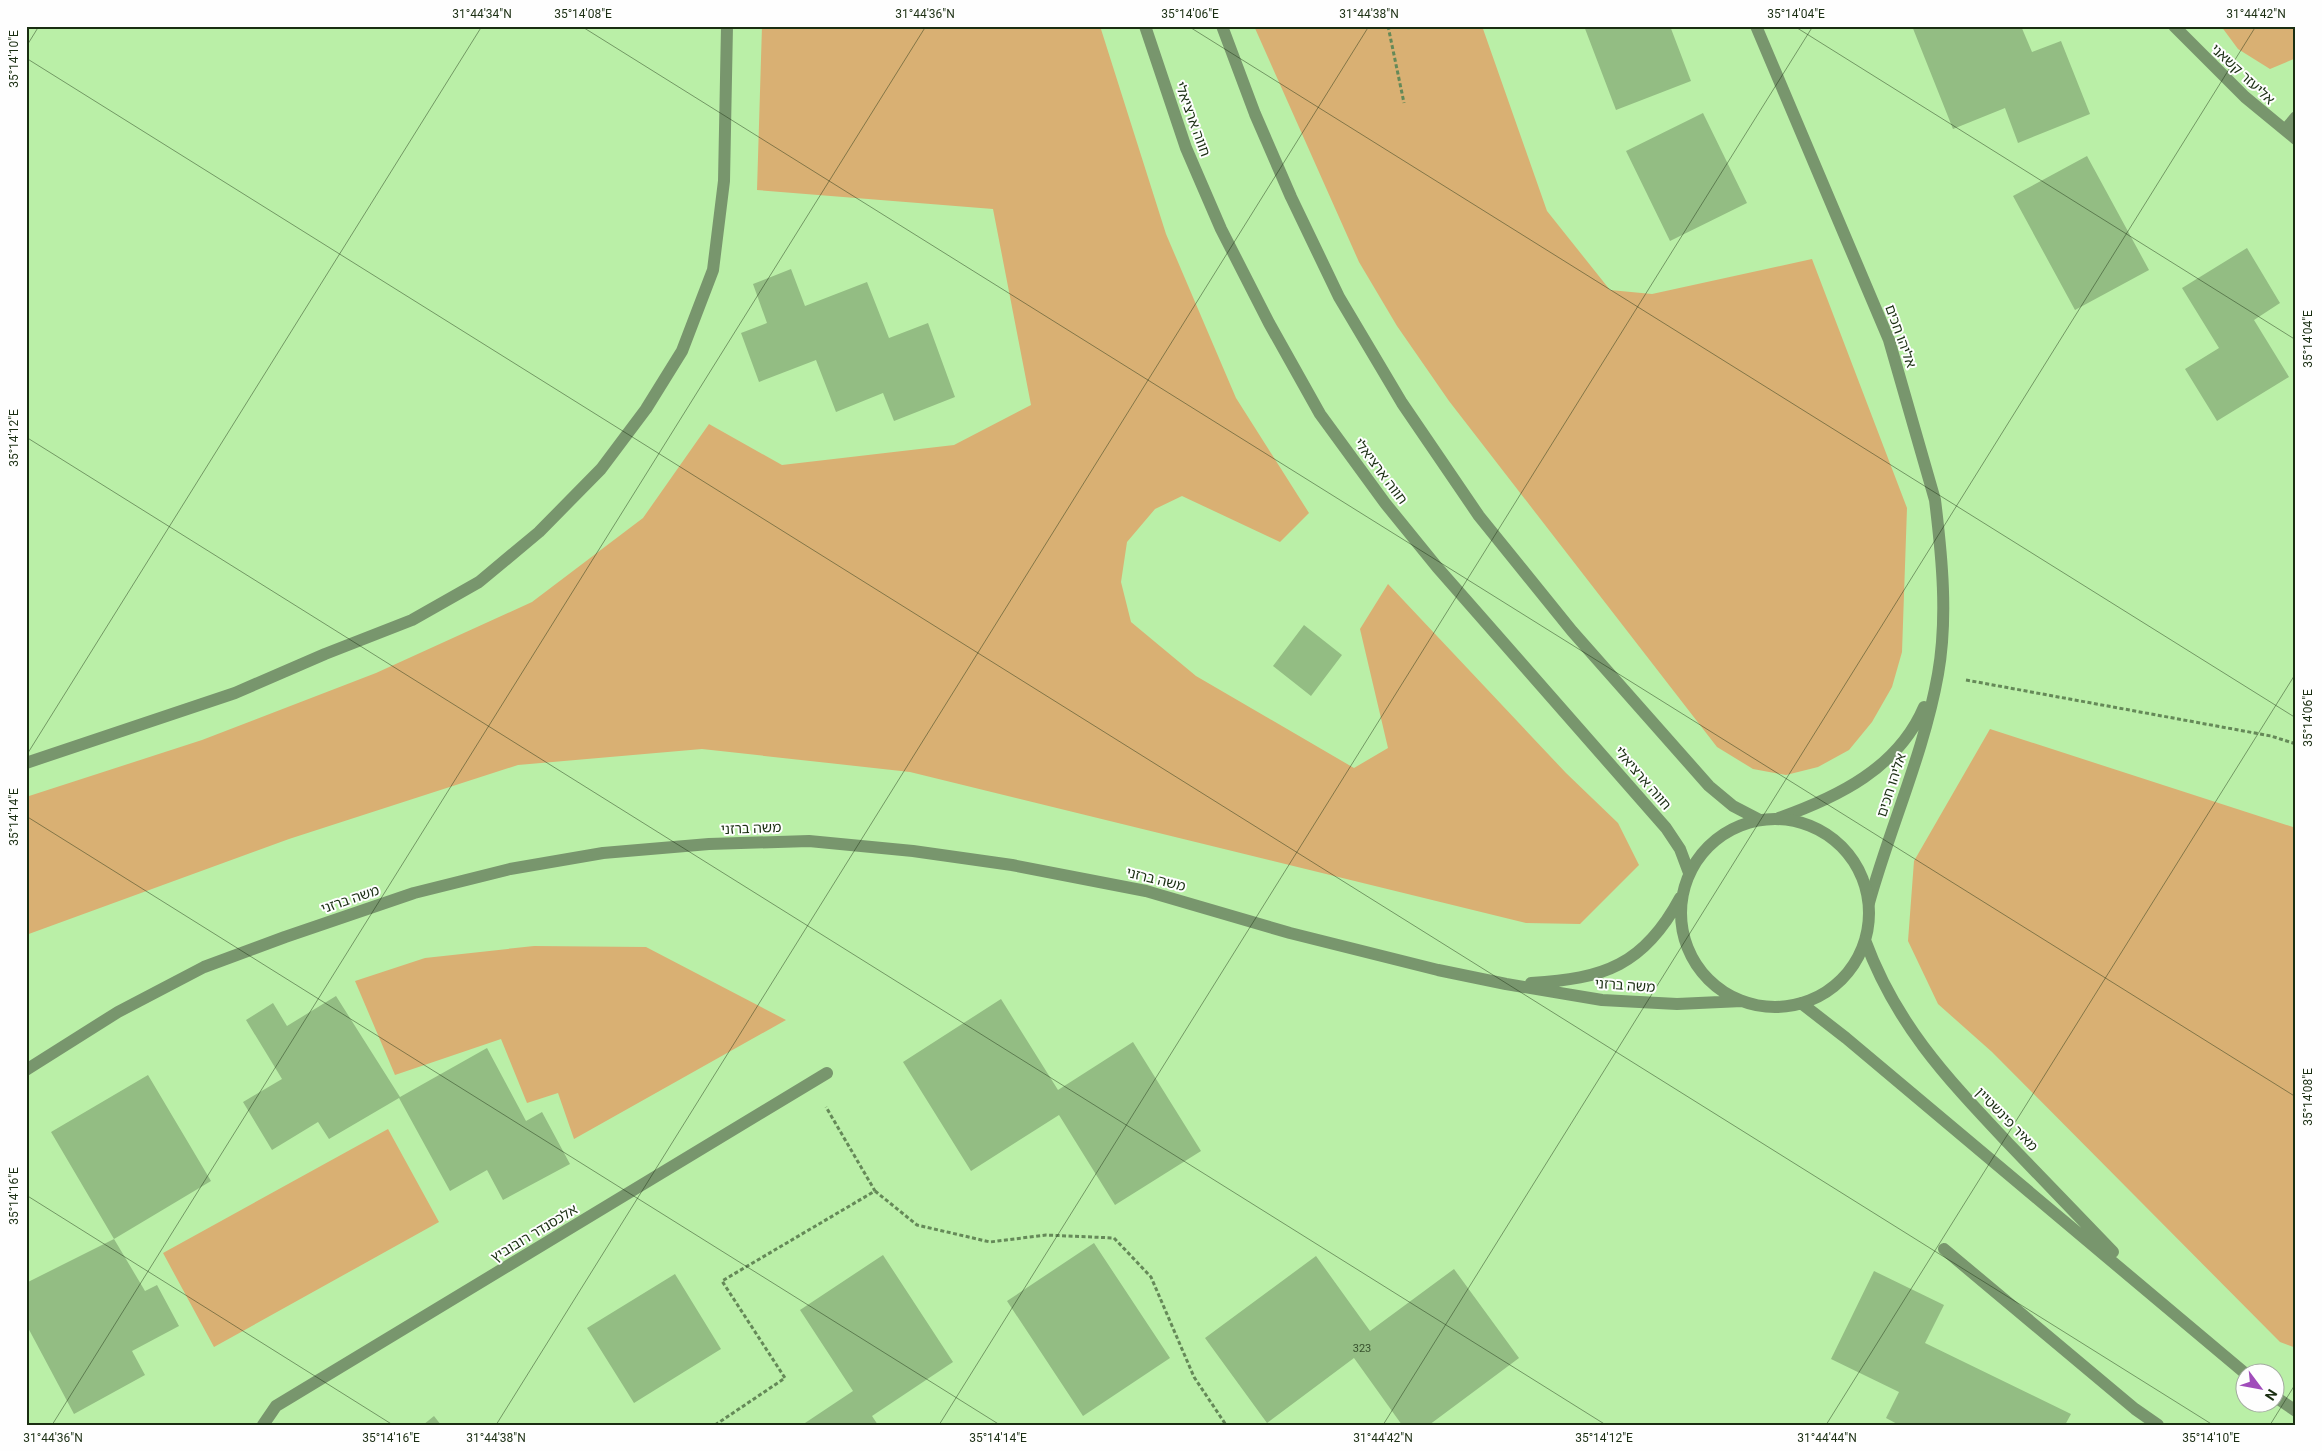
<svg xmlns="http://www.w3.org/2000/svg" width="2322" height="1451" font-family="Roboto,'Noto Sans Hebrew',sans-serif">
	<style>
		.green { fill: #d9b073 }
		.building { fill: #93bd83 }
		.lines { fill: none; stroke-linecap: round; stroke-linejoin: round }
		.path { stroke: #658958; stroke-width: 3; stroke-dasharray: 4 2.5; stroke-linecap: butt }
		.service { stroke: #78966d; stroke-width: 12 }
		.minor { stroke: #78966d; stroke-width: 12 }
		.tertiary { stroke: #78966d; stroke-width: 12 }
		.ticks { fill: none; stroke: #1a2e12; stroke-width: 1; stroke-opacity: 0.45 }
		.labels { text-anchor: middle; stroke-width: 4; stroke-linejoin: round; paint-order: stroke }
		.number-label { font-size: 11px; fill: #38522e }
		.street-label { font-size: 14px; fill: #1a2e12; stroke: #fefefe }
		.neatline { fill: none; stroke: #1a2e12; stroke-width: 2 }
		.ticks-label { font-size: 12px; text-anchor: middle; fill: #1a2e12 }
	</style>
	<rect width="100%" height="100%" fill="#baefa7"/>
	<path class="green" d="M762 26H1100L1166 234 1236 398 1309 513 1280 542 1182 496 1155 509 1127 542 1121 582 1131 622 1196 676 1354 768 1388 748 1360 629 1388 584 1566 773 1618 823 1639 865 1580 924 1526 923 910 772 702 749 518 765 289 839 26 935V797L202 740 376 673 532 602 643 518 709 424 782 465 954 445 1031 405 993 209 757 190Z
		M1254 26H1482L1547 211 1610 290 1652 294 1812 259 1907 508 1902 652 1892 687 1872 722 1849 750 1818 767 1786 775 1753 769 1717 747 1449 401 1397 326 1359 262Z
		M2221 26H2296V58L2270 69 2238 49Z
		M1990 729 2296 828V1348L2280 1342 1992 1052 1938 1004 1908 941 1914 861Z
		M534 946 646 947 786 1020 574 1139 558 1093 527 1103 501 1039 395 1075 355 981 425 958Z
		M388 1129 439 1222 214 1347 163 1253Z"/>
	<path class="building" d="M1584 26H1670L1691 81 1616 110Z
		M1912 26H2021L2032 52 2061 41 2090 114 2018 143 2005 108 1953 129Z
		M1703 113 1747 203 1670 241 1626 151Z
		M2087 156 2149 270 2075 310 2013 196Z
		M2247 248 2280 303 2254 320 2289 377 2217 421 2185 369 2219 348 2182 288Z
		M791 269 805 306 867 282 889 338 928 323 955 397 894 421 883 393 836 412 816 360 759 382 741 333 767 323 753 284Z
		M1304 625 1342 655 1311 696 1273 666Z
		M336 996 400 1097 487 1048 526 1121 542 1112 570 1164 503 1200 487 1170 450 1191 399 1098 329 1139 318 1122 272 1150 243 1102 282 1079 246 1020 273 1003 287 1026Z
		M1001 999 1058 1090 1133 1042 1201 1151 1115 1205 1059 1115 971 1171 903 1062Z
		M148 1075 211 1181 114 1239 51 1132Z
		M114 1239 145 1291 157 1285 179 1326 132 1351 145 1375 74 1414 26 1324V1283Z
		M1094 1243 1170 1358 1083 1416 1007 1301Z
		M883 1255 953 1362 872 1416 878 1425H802L853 1391 800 1310Z
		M1316 1256 1370 1331 1454 1269 1519 1358 1429 1425H1402L1354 1358 1267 1423 1205 1338Z
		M1874 1271 1944 1305 1925 1343 2071 1414 2065 1425H1899L1886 1418 1899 1392 1831 1359Z
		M675 1274 721 1349 634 1403 587 1328Z
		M434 1416 441 1425H423Z"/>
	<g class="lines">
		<path class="path" d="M1388 26 1404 103
			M1966 680 2271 736 2296 744
			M875 1191 917 1225 990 1242 1046 1235 1114 1238 1151 1277 1194 1377 1226 1425
			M715 1425 785 1378 722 1281 875 1191 826 1107"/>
		<path class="service" d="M1944 1249 2135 1409 2158 1425"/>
		<path class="minor" d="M1756 26 1889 340 1935 500C1942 557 1948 618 1938 674 1924 753 1890 827 1869 903
			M2174 26 2245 97 2296 139
			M2285 130 2296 117
			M26 763 235 693 325 654 412 620 479 582 539 532 601 469 646 409 682 351 713 270 724 181 727 26
			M1779 818C1838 797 1898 768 1924 707
			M263 1425 276 1406 827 1073"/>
		<path class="tertiary" d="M1145 26 1186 148 1221 229 1269 323 1320 414 1385 503 1437 567 1666 828 1680 849 1689 873
			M1222 26 1255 114 1291 197 1339 297 1402 403 1479 516 1572 631 1709 786 1733 806 1758 819
			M1681 913a94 94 0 1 1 188 0a94 94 0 1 1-188 0Z
			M1865 940C1896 1025 1948 1079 2008 1143 2043 1179 2078 1216 2113 1252
			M1531 983C1604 979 1644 965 1680 898
			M1801 1003 1846 1038 2246 1374
			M26 1070 118 1012 204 967 285 937 414 893 510 869 603 853 709 844 809 841 913 851 1012 865 1146 891 1290 933 1438 970 1506 984 1602 1000 1677 1004 1742 1001
			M2274 1396 2296 1411"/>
	</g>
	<path class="ticks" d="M581 26 2296 1097M1188 26 2296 718M1794 26 2296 340M26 47 39 26M26 58 2213 1425M26 437 1606 1425M26 756 482 26M26 816 1000 1425M26 1195 393 1425M52 1425 926 26M496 1425 1369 26M939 1425 1813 26M1383 1425 2256 26M1826 1425 2296 673M2270 1425 2296 1383"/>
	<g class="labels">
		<g class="number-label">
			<text x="1362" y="1352">323</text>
		</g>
		<g class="street-label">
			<text transform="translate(2243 74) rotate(43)" y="5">אליעזר קשאני</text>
			<text transform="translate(1193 119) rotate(70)" y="5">חווה ארציאלי</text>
			<text transform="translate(1901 336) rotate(70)" y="5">אליהו חכים</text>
			<text transform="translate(1381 471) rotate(53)" y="5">חווה ארציאלי</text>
			<text transform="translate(1643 778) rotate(49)" y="5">חווה ארציאלי</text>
			<text transform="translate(1891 785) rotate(-72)" y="5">אליהו חכים</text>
			<text transform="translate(751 828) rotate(-2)" y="5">משה ברזני</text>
			<text transform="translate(1156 879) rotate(14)" y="5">משה ברזני</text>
			<text transform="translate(350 899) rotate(-19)" y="5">משה ברזני</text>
			<text transform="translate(1625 985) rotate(4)" y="5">משה ברזני</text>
			<text transform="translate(2007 1119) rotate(46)" y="5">מאיר פינשטיין</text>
			<text transform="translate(534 1233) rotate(-31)" y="5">אלכסנדר רובוביץ</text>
		</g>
	</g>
	<rect width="2322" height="1451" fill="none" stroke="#fefefe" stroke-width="55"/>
	<g transform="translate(2260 1388) rotate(122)"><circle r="24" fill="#fefefe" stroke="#a3aba0"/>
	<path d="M0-4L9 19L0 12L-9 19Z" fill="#a04cba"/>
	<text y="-8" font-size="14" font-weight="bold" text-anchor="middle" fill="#1a2e12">N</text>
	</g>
	<rect x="28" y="28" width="2266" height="1396" class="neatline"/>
	<g class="ticks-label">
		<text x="482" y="18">31°44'34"N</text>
		<text x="583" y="18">35°14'08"E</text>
		<text x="925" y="18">31°44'36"N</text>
		<text x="1190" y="18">35°14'06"E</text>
		<text x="1369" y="18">31°44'38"N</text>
		<text x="1796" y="18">35°14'04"E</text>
		<text x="2256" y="18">31°44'42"N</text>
		<text transform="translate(14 59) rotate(-90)" y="4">35°14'10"E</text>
		<text transform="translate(2308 339) rotate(-90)" y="4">35°14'04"E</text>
		<text transform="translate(14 438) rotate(-90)" y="4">35°14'12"E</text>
		<text transform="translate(2308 718) rotate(-90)" y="4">35°14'06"E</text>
		<text transform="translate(14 817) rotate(-90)" y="4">35°14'14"E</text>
		<text transform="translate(2308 1097) rotate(-90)" y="4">35°14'08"E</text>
		<text transform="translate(14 1196) rotate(-90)" y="4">35°14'16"E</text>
		<text x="53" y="1442">31°44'36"N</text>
		<text x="391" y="1442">35°14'16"E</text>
		<text x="496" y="1442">31°44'38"N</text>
		<text x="998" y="1442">35°14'14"E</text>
		<text x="1383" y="1442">31°44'42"N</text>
		<text x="1604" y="1442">35°14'12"E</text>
		<text x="1827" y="1442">31°44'44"N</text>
		<text x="2211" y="1442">35°14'10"E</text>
	</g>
</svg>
